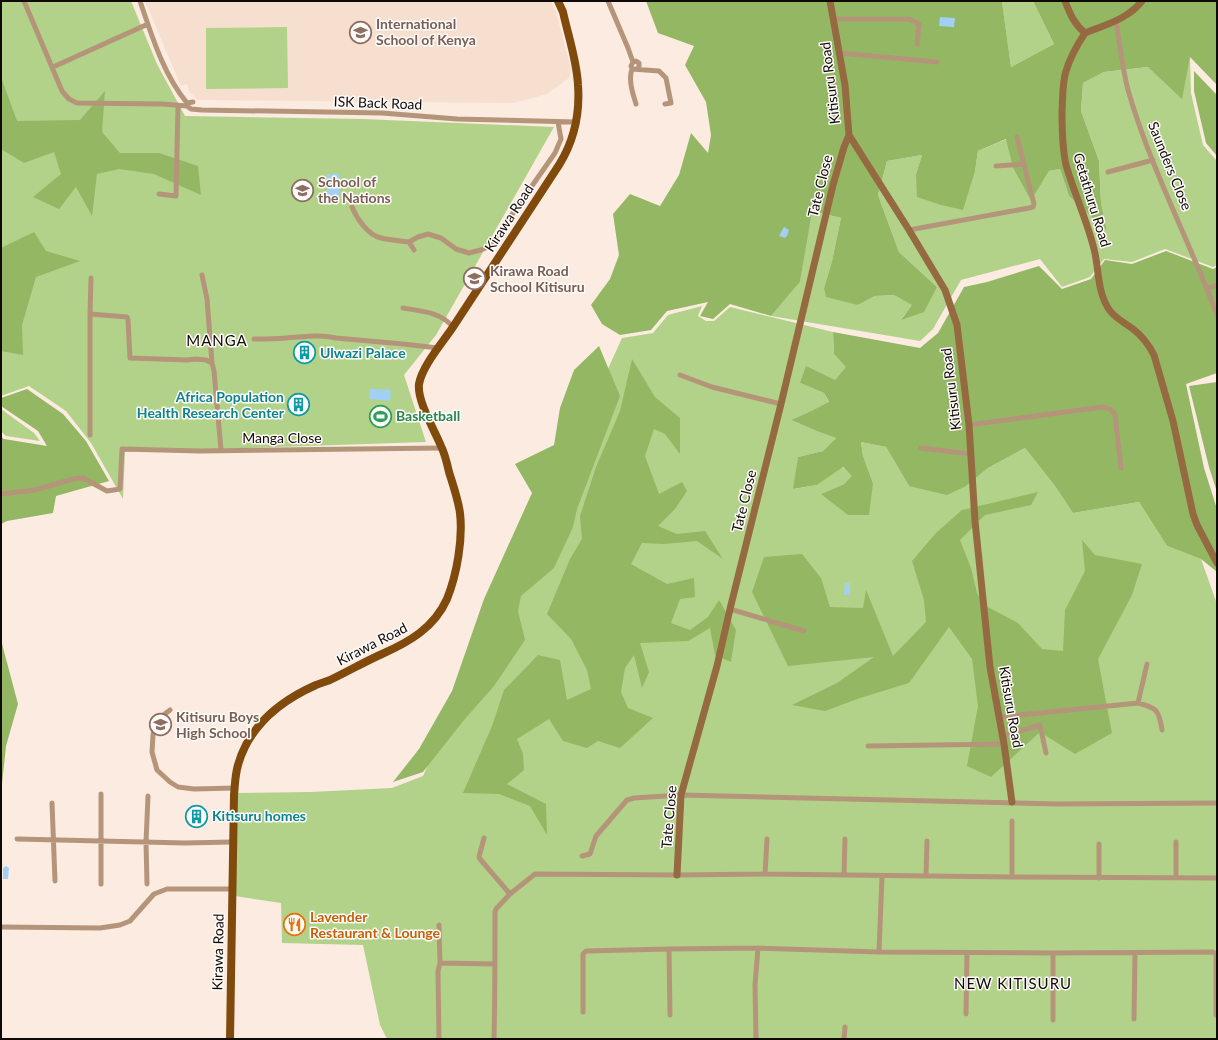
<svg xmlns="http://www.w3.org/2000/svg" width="1218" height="1040" font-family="Lato,sans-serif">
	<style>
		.built { fill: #f6dfcf }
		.green { fill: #b2d289 }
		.forest { fill: #94b763 }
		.water { fill: #a2d0f5 }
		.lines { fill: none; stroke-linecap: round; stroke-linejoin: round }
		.street { stroke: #b5957a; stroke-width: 5 }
		.secondary { stroke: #966a41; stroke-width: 7 }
		.primary { stroke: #804a0c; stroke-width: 8 }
		.labels { text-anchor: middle; stroke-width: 3; stroke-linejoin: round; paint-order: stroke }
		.education-label { font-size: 14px; font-weight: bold; fill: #785e54; stroke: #fefbf9; text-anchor: start }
		.street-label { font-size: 14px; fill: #100a07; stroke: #fefbf9 }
		.culture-label { font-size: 14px; font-weight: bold; fill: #0d838f; stroke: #fefbf9; text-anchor: start }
		.leisure-label { font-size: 14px; font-weight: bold; fill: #27864d; stroke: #fefbf9; text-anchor: start }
		.food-label { font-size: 14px; font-weight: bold; fill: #c56008; stroke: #fefbf9; text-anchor: start }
		.neighbourhood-label { font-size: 15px; letter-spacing: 1px; fill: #100a07; stroke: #fefbf9 }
	</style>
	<rect width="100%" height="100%" fill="#fcebe0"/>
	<path class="built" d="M145 1H551L556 12 571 69 569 78 547 94 514 103 198 100 189 91 187 84 181 86Z"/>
	<path class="green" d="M1 1H131L157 64 185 116 363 119 554 127 436 335 404 375 426 442 125 452 123 499 91 443 66 411 29 386 1 396Z
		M992 1H1033L1054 44 1011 67 1002 3Z
		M287 27 288 88 206 89V28Z
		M1190 57 1191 93 1203 145 1217 161V265L1213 267 1165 249 1132 262 1104 259 1090 277 1062 287 1040 259 961 280 933 329 920 341 771 316 800 282 811 211 841 218 832 261 824 288 858 305 875 296 894 295 913 305 901 319 937 287 899 252 878 195 887 161 922 155 916 174 975 171 978 151 1007 139 1013 168 1031 201 1049 171 1060 169 1069 196 1107 231 1101 203 1099 161 1081 111 1083 83 1104 72 1149 67Z
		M702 306 698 316 706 321H714L730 307 833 332 834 354 847 367 835 380 800 383 824 393 829 403 791 420 819 432 836 438 823 451 798 457 794 489 817 485 842 467 853 476 844 484 821 494 873 483 863 456 861 442 886 447 909 486H966L988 468 1025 448 1055 486 1073 513 1139 502 1167 546 1201 559 1217 604V1039H387L380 1025 363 945 282 943 281 903 235 896 237 793 310 792 392 788 423 776 622 338 653 333 668 315Z
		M1 409 34 433 40 441 6 436 1 431Z"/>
	<path class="forest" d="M646 1H992L1002 2 1011 67 1054 44 1033 1H1217V85L1190 57 1182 99 1148 67 1104 72 1083 83 1081 111 1099 161 1101 203 1107 231 1069 196 1060 169 1049 171 1031 201 1013 168 1006 139 978 151 975 171 963 210 941 205 917 197 916 174 922 155 887 161 878 195 899 252 937 287 924 312 901 320 912 305 894 295 875 296 858 305 826 297 824 288 832 261 841 218 812 211 800 282 771 316 730 304 713 319 700 316 708 302 667 311 651 330 620 335 602 324 591 305 610 279 619 255 613 214 630 194 660 206 679 175 691 133 708 153 711 135 706 102 685 65 694 46 658 33Z
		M1194 71 1217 95V156L1206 143 1194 91Z
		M1 77 17 121 80 120 105 91 102 132 120 153H159L198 166 201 195 154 174 119 169 97 174 92 216 76 187 59 209 33 197 61 174 54 152 24 163 1 149Z
		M34 232 46 251 80 261 36 277 22 325 23 355 1 351V248Z
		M1166 251 1213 269 1217 267V373L1186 384 1204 468 1217 509V572L1201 559 1167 546 1139 502 1073 513 1055 486 1025 448 988 468 966 486 947 495 909 486 886 447 861 442 863 456 873 483 869 515H848L821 494 844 484 852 476 843 467 817 485 793 489 798 457 823 451 836 438 819 432 791 420 811 411 829 402 824 393 800 383 806 366 835 380 846 367 834 354 833 332 920 348 938 333 964 287 987 282 1039 266 1062 289 1091 279 1105 260 1132 264Z
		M599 346 620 396 577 509 573 527 554 568 521 596 518 611 525 640 494 686 464 720 423 772 393 782 419 749 452 691 484 599 532 493 515 464 554 445 560 408 574 370Z
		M632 359 655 397 680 418V454L665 434 654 429 645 456 659 494 682 482 687 491 675 509 658 526 677 534 705 531 723 559 697 541 664 544 642 543 631 564 667 584 694 578 695 597 680 599 671 623 690 630 708 617 719 600 736 630 731 662 715 655 710 628 688 641 640 643 649 672 642 688 634 655 625 668 621 692 628 708 653 718 620 748 598 741 587 748 563 741 549 719 517 739 523 754 524 770 507 784 546 804 547 835 530 806 499 794 463 793 492 726 504 690 538 655 560 660 567 700 591 689 587 670 571 639 547 614 570 559 582 539 580 516 596 467 620 411Z
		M1217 382V492L1209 467 1189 386Z
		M27 389 63 414 86 441 109 481 56 496 53 513 7 521 1 524V437L4 439 47 446 38 431 1 406V398Z
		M1038 492 1031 505 985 515 960 540 971 568 977 593 984 605 1018 623 1042 649 1063 651 1065 610 1085 571 1082 540 1095 555 1142 564 1132 595 1098 659 1112 733 1075 754 1040 732 991 777 967 766 978 706 972 659 949 627 909 683 860 698 825 711 792 705 837 683 874 657 788 666 752 592 764 557 802 554 821 578 830 607 863 608 866 590 893 656 926 622 924 600 912 561 936 533 962 510Z
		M1 640 18 704 6 746 2 784 1 828Z"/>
	<path class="water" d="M940 17 955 18 954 27 939 26Z
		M327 174H339V197L327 196Z
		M784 227 789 230 787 236 785 238 779 236Z
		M370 389 391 390 390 401 369 399Z
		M845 583H850V595H844Z
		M6 866 9 868 8 879H3V868Z"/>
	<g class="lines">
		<path class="street" d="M24 1 62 91 69 99 77 103 163 104 187 106
			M140 1C152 36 163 74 187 103V106L191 109 202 110 382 113 457 119 576 122
			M608 1 628 48 633 62
			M834 19H909L919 24 917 44
			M1116 21C1120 44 1122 67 1128 90 1150 167 1189 240 1217 315
			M840 53 937 62
			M53 67 148 24
			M632 69C628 80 633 94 636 104
			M638 69 639 66V63L636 61 633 62 631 66 632 69 659 71 666 78 671 103 665 104
			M187 103 193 102
			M996 166 1024 164
			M1108 172 1153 160
			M159 194 176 196 178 105
			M352 207C357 219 368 235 381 238 390 240 400 241 409 242L414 250
			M909 230 1029 208 1033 207 1034 204 1017 137
			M409 242 418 237 428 234 441 238 456 249 469 253 481 250 492 245 506 223 555 153 561 139 558 122
			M202 275 207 299 212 363
			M91 278 90 314 127 317 128 320 130 358 187 360 196 359 206 360 212 363 214 371 221 450
			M1207 289 1217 285
			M403 308C421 311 441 312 453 327
			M254 339C265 339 275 339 286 338 303 337 319 334 336 338L403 344 438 348
			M680 375 712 387 781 404
			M969 425 1102 407C1109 408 1112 409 1115 415L1121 468
			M90 435V314
			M921 448 971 454
			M1 494 35 490 73 479 83 478 107 491 120 489 122 449 199 451 442 448
			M730 609 804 631
			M1138 703 1147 664
			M170 710 157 720 153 735 152 752 157 770 170 782 178 787 194 789 235 788
			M1000 717 1138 703C1157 708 1159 710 1162 730
			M1003 736 1040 725 1046 753
			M868 746 1004 744
			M52 803 55 881
			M1012 821V877
			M484 838 479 857 480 859 510 894
			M17 839 185 843 232 842
			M1176 842V878
			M582 856 590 854 596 836 627 800 634 798 681 795 1057 804 1217 803
			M765 874 767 839
			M844 875 845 839
			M926 876 927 841
			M1099 878V844
			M101 884V794
			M147 884 146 842 148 796
			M439 925 440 963
			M1 927 100 928 120 925 130 921 154 894 167 889H232
			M669 949 670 1015
			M879 952 882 876
			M1053 953V1020
			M583 1012V954L586 951 669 949 758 948 879 952 1053 953 1213 952 1216 954V1015
			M966 1014 967 953
			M1134 1019 1135 953
			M439 1039 438 971 440 963 494 964
			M494 1039C495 997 495 954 495 912L496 909 510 894 535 874 677 875 765 874 1012 877 1217 878
			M756 1039 755 985 758 948
			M844 1039 845 1027"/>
		<path class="secondary" d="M830 1 845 85 849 135 909 230 945 290 957 325 969 425 975 521 990 667 1004 744 1012 802
			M1065 1C1070 14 1074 24 1085 33
			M1085 33C1077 45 1070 58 1066 71 1062 84 1063 97 1062 111 1062 129 1062 147 1066 165 1074 193 1087 220 1094 249 1099 268 1097 290 1108 308 1114 318 1124 322 1133 329 1142 336 1149 345 1154 355L1173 421 1193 514 1197 525 1217 563
			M1085 33C1105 25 1128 19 1142 1
			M677 875 681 795 717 666 730 609 781 404 833 185 844 147 849 135"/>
		<path class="primary" d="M230 1039 234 795C235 785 235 775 238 765 249 726 280 701 316 685 320 683 325 682 330 680 347 672 364 662 382 654 409 642 434 628 447 599 457 574 463 539 460 513 458 499 453 485 449 472 447 463 445 454 441 446 434 429 417 401 419 384 422 366 443 342 453 327L559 165C574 141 580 113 578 85 577 61 568 35 563 12L558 1"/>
	</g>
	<defs>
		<symbol id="school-ring" viewBox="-11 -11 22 22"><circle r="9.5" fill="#fefbf9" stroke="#8d6e63" stroke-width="1.5"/><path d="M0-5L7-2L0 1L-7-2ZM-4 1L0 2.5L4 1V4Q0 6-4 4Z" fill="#8d6e63"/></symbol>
		<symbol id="building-ring" viewBox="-11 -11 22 22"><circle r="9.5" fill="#fefbf9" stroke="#0f9aa8" stroke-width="1.5"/><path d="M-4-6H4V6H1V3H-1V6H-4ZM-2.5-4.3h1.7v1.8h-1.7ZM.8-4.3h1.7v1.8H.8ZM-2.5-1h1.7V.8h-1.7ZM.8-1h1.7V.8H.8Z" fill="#0f9aa8"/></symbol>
		<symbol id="stadium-ring" viewBox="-11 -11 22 22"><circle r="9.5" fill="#fefbf9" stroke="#2e9e5b" stroke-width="1.5"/><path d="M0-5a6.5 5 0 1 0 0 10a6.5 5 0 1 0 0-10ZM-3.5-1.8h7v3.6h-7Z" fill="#2e9e5b"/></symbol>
		<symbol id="restaurant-ring" viewBox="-11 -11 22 22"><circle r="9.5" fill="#fefbf9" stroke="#e8710a" stroke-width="1.5"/><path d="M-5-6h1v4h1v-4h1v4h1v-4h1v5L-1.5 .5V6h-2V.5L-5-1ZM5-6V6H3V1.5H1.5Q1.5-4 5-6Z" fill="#e8710a"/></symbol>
	</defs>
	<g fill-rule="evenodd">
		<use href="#school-ring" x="348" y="20" width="25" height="25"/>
		<use href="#school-ring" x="290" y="178" width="25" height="25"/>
		<use href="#school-ring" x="462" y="266" width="25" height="25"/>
		<use href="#building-ring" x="292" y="340" width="25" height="25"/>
		<use href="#building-ring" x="286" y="392" width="25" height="25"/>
		<use href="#stadium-ring" x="368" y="404" width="25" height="25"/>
		<use href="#school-ring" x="148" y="712" width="25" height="25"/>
		<use href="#building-ring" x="184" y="804" width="25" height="25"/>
		<use href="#restaurant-ring" x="282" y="912" width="25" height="25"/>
	</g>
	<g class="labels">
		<g class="education-label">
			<text x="376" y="29">International<tspan x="376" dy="16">School of Kenya</tspan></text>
			<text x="318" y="187">School of<tspan x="318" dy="16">the Nations</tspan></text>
			<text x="490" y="276">Kirawa Road<tspan x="490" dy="16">School Kitisuru</tspan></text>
			<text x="176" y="722">Kitisuru Boys<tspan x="176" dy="16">High School</tspan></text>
		</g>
		<g class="street-label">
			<text transform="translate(830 83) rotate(-97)" y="5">Kitisuru Road</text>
			<text transform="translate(378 103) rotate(2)" y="5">ISK Back Road</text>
			<text transform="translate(1170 166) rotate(68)" y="5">Saunders Close</text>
			<text transform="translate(820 186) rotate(-76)" y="5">Tate Close</text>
			<text transform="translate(1092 200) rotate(73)" y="5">Getathuru Road</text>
			<text transform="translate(509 218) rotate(-57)" y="5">Kirawa Road</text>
			<text transform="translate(951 389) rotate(-97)" y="5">Kitisuru Road</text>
			<text x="282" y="443">Manga Close</text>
			<text transform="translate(744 501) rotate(-76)" y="5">Tate Close</text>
			<text transform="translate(372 644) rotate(-27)" y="5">Kirawa Road</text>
			<text transform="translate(1011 707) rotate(80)" y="5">Kitisuru Road</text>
			<text transform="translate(669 817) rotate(-85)" y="5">Tate Close</text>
			<text transform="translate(218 952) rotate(-89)" y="5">Kirawa Road</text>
		</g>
		<g class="culture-label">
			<text x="320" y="358">Ulwazi Palace</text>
			<text x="284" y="402" text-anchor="end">Africa Population<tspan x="284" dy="16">Health Research Center</tspan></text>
			<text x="212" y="821">Kitisuru homes</text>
		</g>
		<g class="leisure-label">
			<text x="396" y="421">Basketball</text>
		</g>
		<g class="food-label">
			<text x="310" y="922">Lavender<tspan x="310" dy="16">Restaurant &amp; Lounge</tspan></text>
		</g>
		<g class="neighbourhood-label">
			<text x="217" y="346">MANGA</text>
			<text x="1013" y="989">NEW KITISURU</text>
		</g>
	</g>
	<rect width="1218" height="1040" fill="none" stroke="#100a07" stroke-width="4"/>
</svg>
